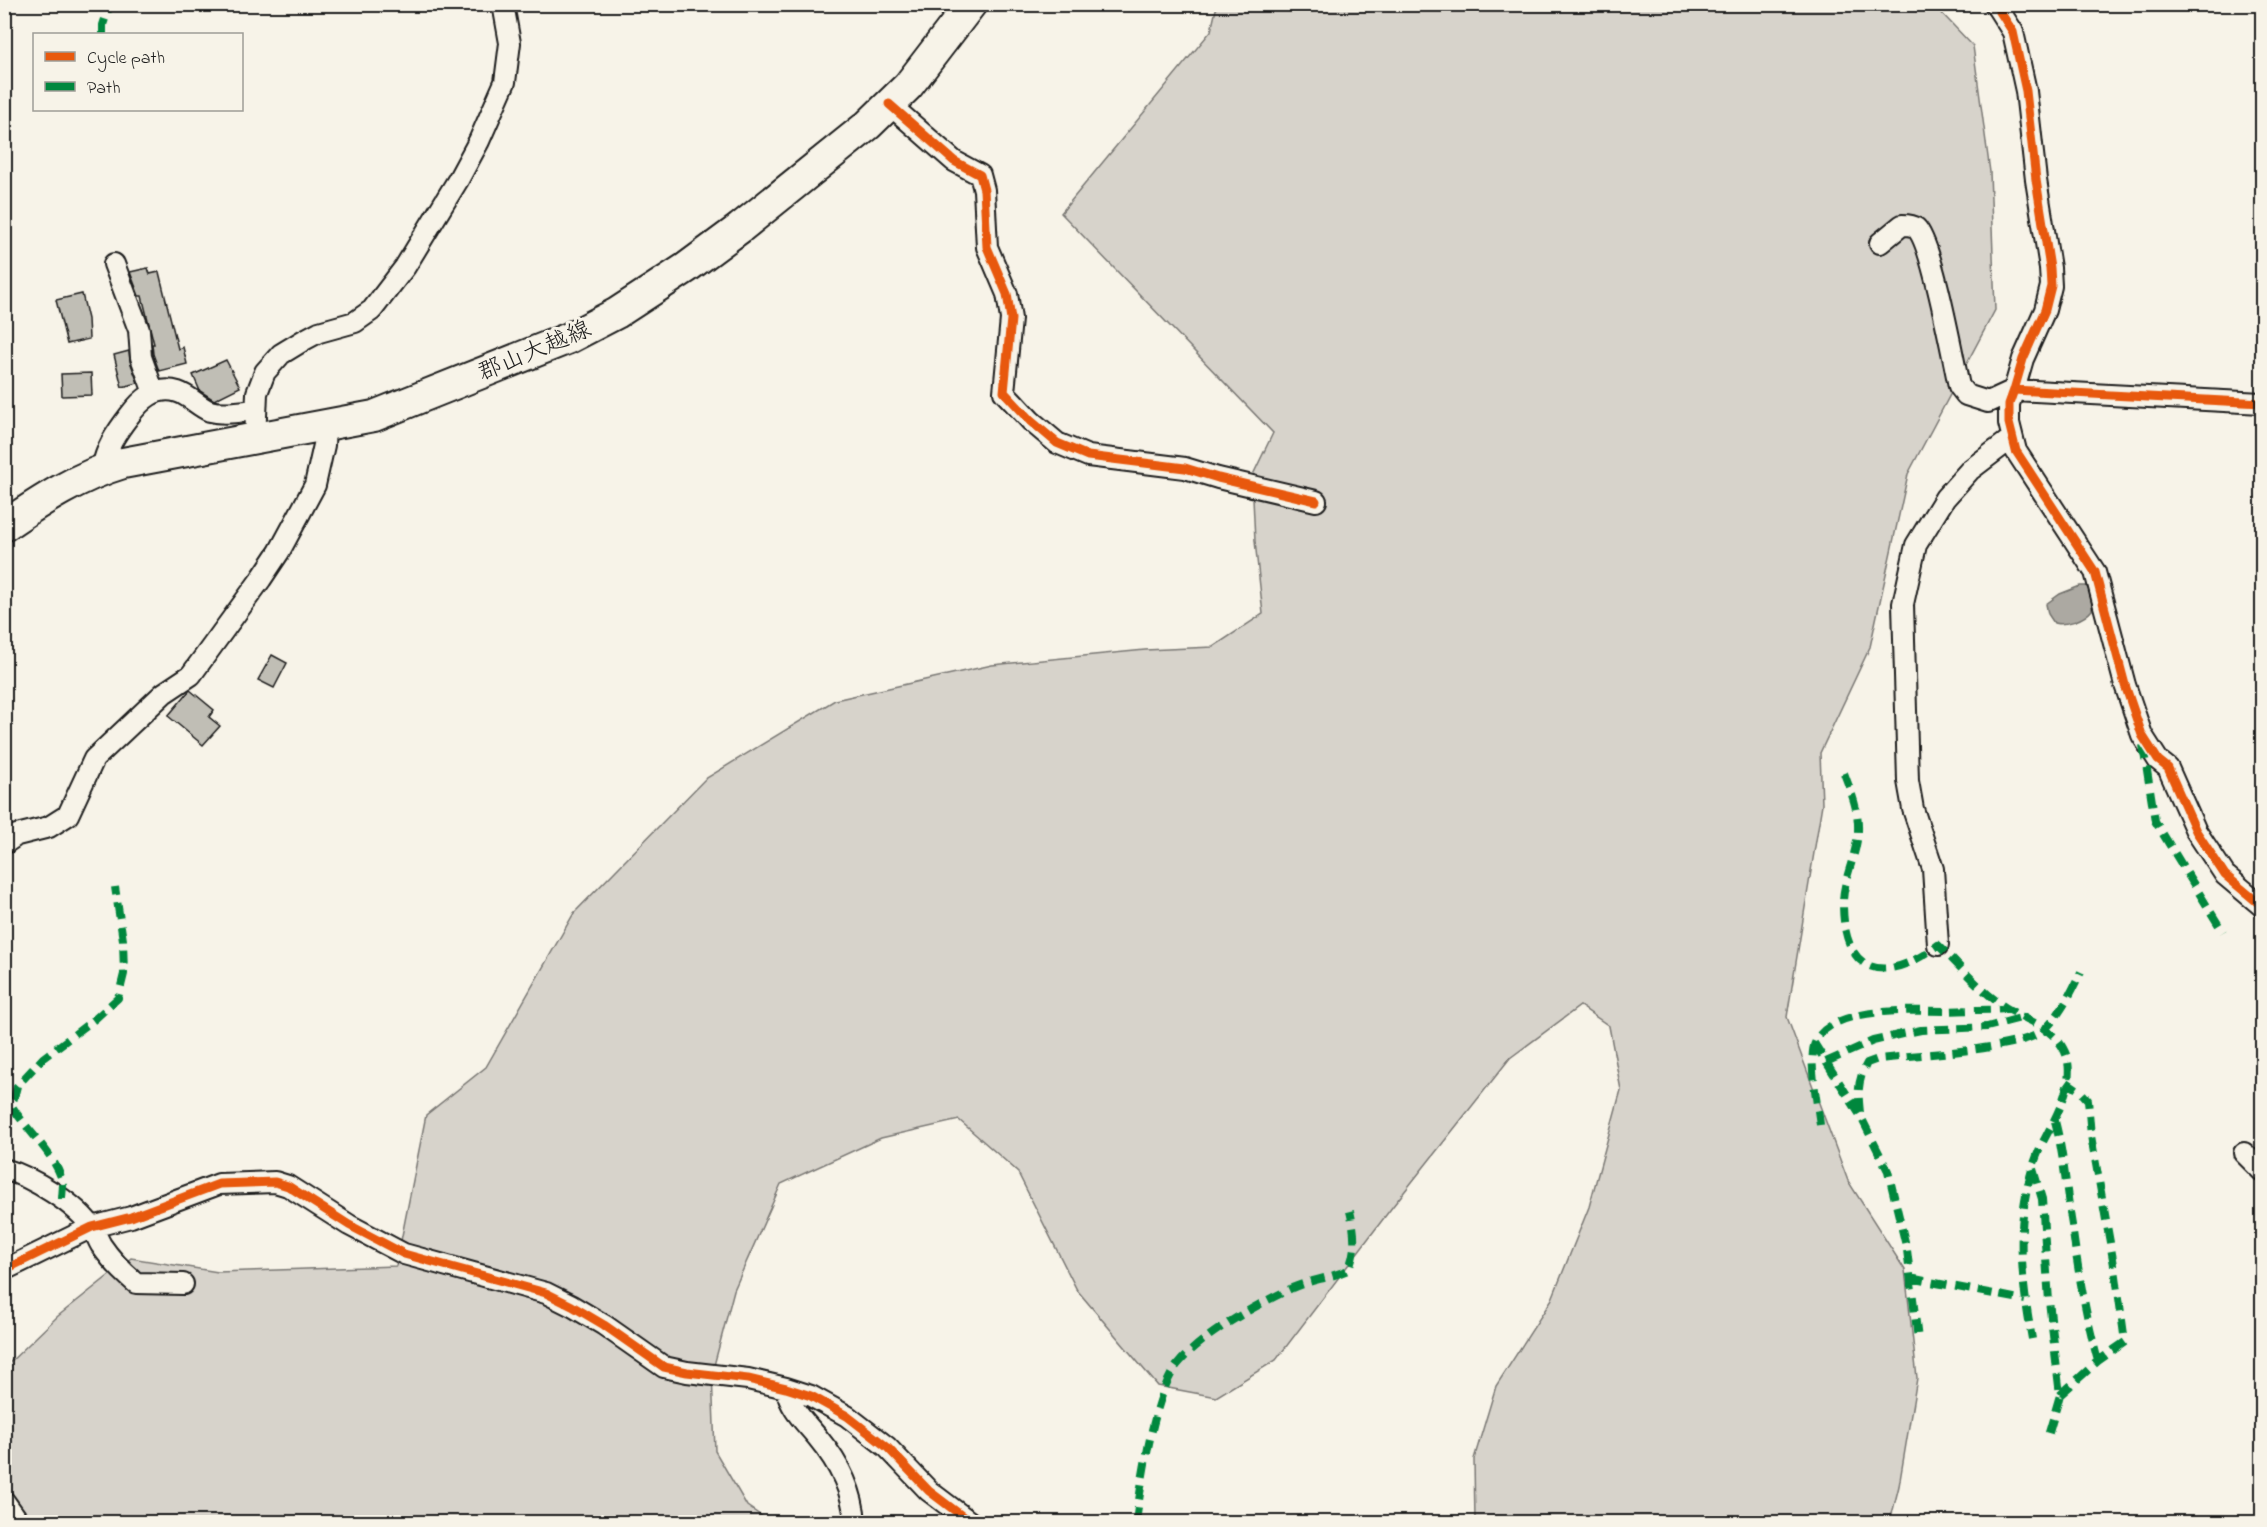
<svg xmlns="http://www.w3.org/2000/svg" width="2267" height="1527" font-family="'Indie Flower','Klee One',sans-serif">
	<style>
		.green { fill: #d7d3cb; stroke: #7a7874; stroke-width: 1.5 }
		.water { fill: #aca9a2; stroke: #72716c; stroke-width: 1.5 }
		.building { fill: #c0beb5; stroke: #1c1c1c; stroke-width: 1.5 }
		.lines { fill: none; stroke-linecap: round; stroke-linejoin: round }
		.minor-casing { stroke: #1c1c1c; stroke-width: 24 }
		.primary-casing { stroke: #1c1c1c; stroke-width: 34 }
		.minor { stroke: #f7f3e8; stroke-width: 20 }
		.primary { stroke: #f7f3e8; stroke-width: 30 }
		.quiet { stroke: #00873e; stroke-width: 8; stroke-dasharray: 15 8; stroke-linecap: butt }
		.cycleway-casing { stroke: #f7f3e8; stroke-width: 13 }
		.cycleway { stroke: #e8590c; stroke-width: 9 }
		.labels { text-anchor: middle; stroke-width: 6; stroke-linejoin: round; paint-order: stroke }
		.street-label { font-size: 24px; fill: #1c1c1c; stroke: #f7f3e8 }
	</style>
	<rect width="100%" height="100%" fill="#f7f3e8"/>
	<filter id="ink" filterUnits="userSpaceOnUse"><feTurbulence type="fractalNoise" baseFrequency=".0167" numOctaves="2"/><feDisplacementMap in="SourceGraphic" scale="12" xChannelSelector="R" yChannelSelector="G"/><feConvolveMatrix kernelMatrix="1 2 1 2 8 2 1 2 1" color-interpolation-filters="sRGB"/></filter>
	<g filter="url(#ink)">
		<path class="green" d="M1217 5H1934L1973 46 1990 172 1995 310 1908 474 1870 647 1820 753 1822 804 1787 1017 1848 1181 1905 1270 1917 1378 1899 1486 1890 1522H1475L1474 1459 1496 1386 1552 1299 1589 1207 1621 1090 1609 1026 1580 1006 1510 1058 1393 1206 1276 1360 1216 1397 1158 1386 1077 1290 1017 1171 959 1120 881 1138 781 1184 734 1290 712 1373 715 1451 747 1506 770 1522H5V1367L58 1316 131 1258 218 1272 396 1266 426 1115 486 1067 574 913 705 779 835 700 992 665 1145 650 1213 647 1263 614 1255 541 1252 477 1273 433 1061 213 1211 31Z"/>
		<path class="water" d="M2080 586H2086L2091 593 2092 610C2084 620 2066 626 2054 623L2048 614 2046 604 2060 594Z"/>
		<path class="building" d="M148 268 150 274 159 272 178 349 183 347 187 364 159 371 153 354 152 344H154L142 296H139L130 272Z
			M82 294 88 319 89 339 67 344 56 300Z
			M129 351 130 361 138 383 122 387 114 355Z
			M226 360 240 387 214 400 200 391 193 375Z
			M91 373 92 395 62 396 61 374Z
			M272 655 287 663 274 688 258 680Z
			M190 690 214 710 209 717 220 726 203 745 168 716Z"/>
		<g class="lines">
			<defs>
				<path id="minor" d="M1995 4 2013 32 2026 91 2036 180 2050 268 2051 286 2045 310 2023 359 2014 390 2262 403
					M889 104 954 161 980 175 984 190 987 247 1007 294 1011 319 1004 392 1031 421 1057 443 1088 456 1185 468 1218 478 1316 501
					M1880 243 1902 225C1906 225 1912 225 1916 228 1932 242 1953 359 1959 386L1966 395 1988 402 2014 390
					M114 264 139 330 141 357 154 393
					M2014 390 2009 404V423L2016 451 2095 572 2125 685 2142 735 2158 760 2168 768 2196 831 2225 875 2262 906
					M255 440 257 393 265 372 281 354 304 340 319 332 355 322 372 310 405 267 458 180 479 141 505 82 510 43 503 4
					M102 469C106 448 116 433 129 416 141 400 156 385 178 392 190 396 199 407 210 411 224 415 242 411 256 410
					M4 844 17 835 49 827 68 815 94 759 164 693 191 675 261 579 279 552 299 515 315 485 324 445 325 427
					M1938 945 1933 869 1913 809 1908 781 1903 604 1916 545 1945 498 1970 470 2012 438
					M2244 1153 2262 1171
					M4 1169C32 1177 77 1204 93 1229 96 1234 98 1240 101 1245 111 1260 123 1272 136 1283L183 1284
					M4 1270 92 1227 131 1217 219 1184 275 1182 288 1186 349 1225 404 1254 546 1293 572 1306 604 1325 664 1367 687 1372 748 1379 786 1388 811 1396 847 1416 887 1447 929 1491 970 1522
					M786 1388C790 1409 805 1422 818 1438 838 1462 853 1491 855 1522
					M4 1501 19 1522"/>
				<path id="primary" d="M4 526C42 500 79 476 123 463L374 416 569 338 617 313 686 268 740 228 868 125 908 86 971 4"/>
			</defs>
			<use href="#minor" class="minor-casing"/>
			<use href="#primary" class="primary-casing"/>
			<use href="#minor" class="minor"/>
			<use href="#primary" class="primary"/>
			<path class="quiet" d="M103 34V25L110 4
				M2143 745 2155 821 2223 932
				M1844 773C1851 792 1859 810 1858 831 1857 855 1843 879 1843 903 1843 976 1885 985 1938 945 1960 966 1982 993 2008 1009 2028 1021 2051 1027 2063 1048 2079 1076 2058 1113 2045 1138 2038 1151 2031 1170 2028 1185 2016 1236 2023 1288 2032 1339
				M1814 1043 1860 1115 1888 1171 1907 1250 1918 1339
				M1826 1062 1873 1041 1902 1034 1921 1030 1987 1027 2024 1017
				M1860 1113C1858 1092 1857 1082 1867 1063L1878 1059C1913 1055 2021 1050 2044 1030 2059 1017 2073 990 2081 972
				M2055 1121C2064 1155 2066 1190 2072 1225 2078 1271 2086 1317 2098 1361
				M1820 1125C1818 1107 1808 1058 1815 1043 1830 1005 1916 1011 1948 1011 1968 1010 1988 1010 2008 1009
				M2033 1169 2042 1199 2049 1301 2060 1395 2048 1436
				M62 1199C62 1193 64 1185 62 1180 54 1153 26 1130 12 1106L17 1086 43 1058 96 1018 118 998 124 974 123 940 115 887
				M1910 1278 2025 1300
				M2060 1395 2098 1361 2125 1342 2116 1276 2091 1136 2088 1100 2080 1091 2067 1082
				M1136 1522C1141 1484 1154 1392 1178 1364 1203 1334 1256 1305 1292 1288 1310 1280 1330 1278 1348 1270 1357 1250 1355 1232 1350 1211"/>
			<defs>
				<path id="cycleway" d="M1995 4 2013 32 2026 91 2036 180 2050 268 2051 286 2045 310 2023 359 2014 390 2262 403
					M889 104 954 161 980 175 984 190 987 247 1007 294 1011 319 1004 392 1031 421 1057 443 1088 456 1185 468 1218 478 1316 501
					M2014 390 2009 404V423L2016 451 2095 572 2125 685 2142 735 2158 760 2168 768 2196 831 2225 875 2262 906
					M4 1270 92 1227 131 1217 219 1184 275 1182 288 1186 349 1225 404 1254 546 1293 572 1306 604 1325 664 1367 687 1372 748 1379 786 1388 811 1396 847 1416 887 1447 929 1491 970 1522"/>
			</defs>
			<use href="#cycleway" class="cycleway-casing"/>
			<use href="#cycleway" class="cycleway"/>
		</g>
	</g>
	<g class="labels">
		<g class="street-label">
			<text transform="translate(534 350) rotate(-23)" y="8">郡山大越線</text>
		</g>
	</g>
	<rect width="2267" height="1527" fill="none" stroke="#f7f3e8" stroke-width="24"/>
	<rect x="12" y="12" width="2243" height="1503" fill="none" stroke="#1c1c1c" stroke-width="2" filter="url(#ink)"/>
	<rect x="33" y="33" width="210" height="78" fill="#f7f3e8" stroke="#9f9d96" stroke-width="1.5"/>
	<rect x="45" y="52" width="30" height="9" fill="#e8590c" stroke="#9f9d96" stroke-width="1.5"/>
	<text x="87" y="63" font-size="18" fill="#1c1c1c">Cycle path</text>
	<rect x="45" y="82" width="30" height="9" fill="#00873e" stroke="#9f9d96" stroke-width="1.5"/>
	<text x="87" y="93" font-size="18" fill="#1c1c1c">Path</text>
</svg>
